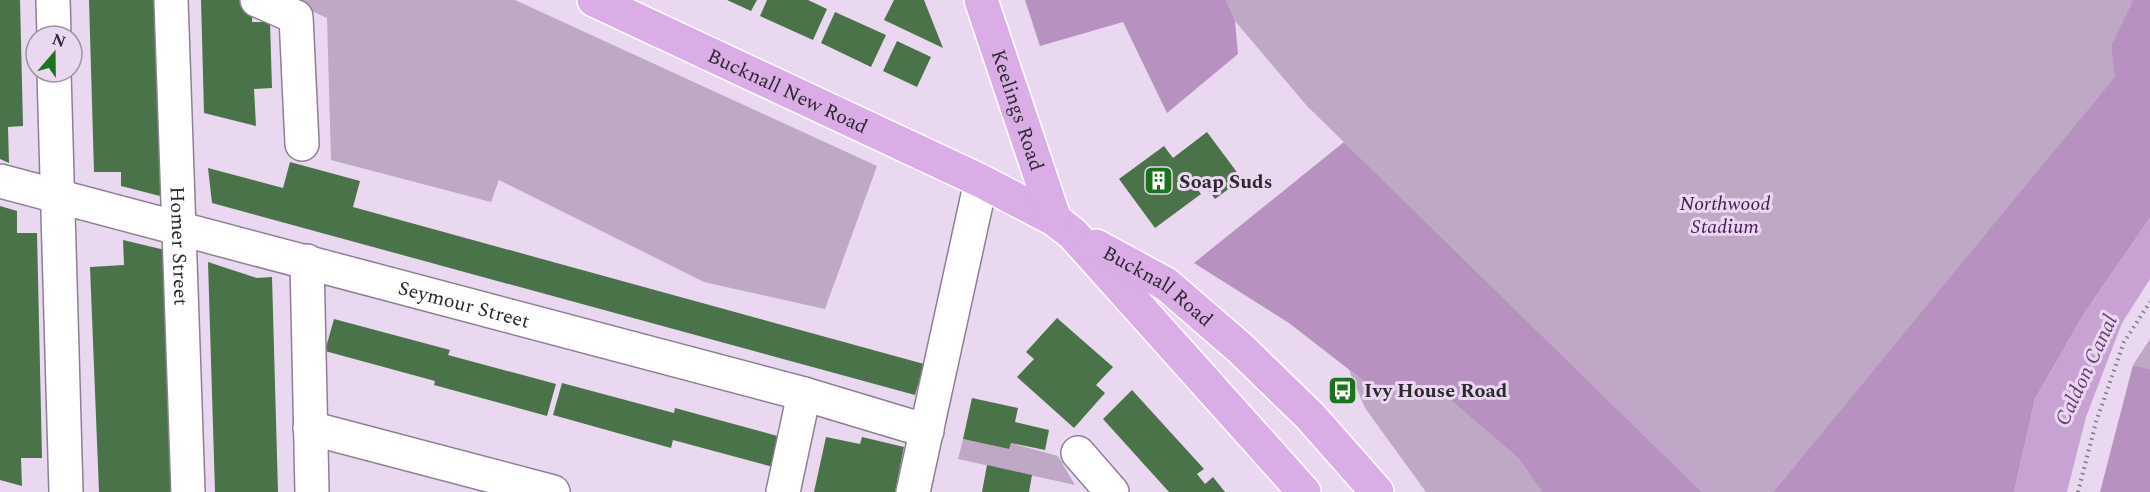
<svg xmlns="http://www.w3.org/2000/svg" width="2150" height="492" font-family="Spectral,serif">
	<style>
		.green { fill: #bfa8c6 }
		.forest { fill: #b792c1 }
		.water { fill: #c8a2d3 }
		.building { fill: #4b7349 }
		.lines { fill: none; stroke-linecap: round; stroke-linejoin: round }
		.minor-casing { stroke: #8f7f94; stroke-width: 36 }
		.major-casing { stroke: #fff; stroke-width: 36 }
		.path { stroke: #827786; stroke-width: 4; stroke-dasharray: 1.5 4.5; stroke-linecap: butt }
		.minor { stroke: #fff; stroke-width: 33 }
		.major { stroke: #daade6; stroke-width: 33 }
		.labels { text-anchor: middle; stroke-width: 6; stroke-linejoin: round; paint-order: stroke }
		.street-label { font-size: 20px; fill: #2e2830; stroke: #e9d8ef }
		.poi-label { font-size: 20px; font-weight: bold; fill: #2e2830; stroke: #e9d8ef; text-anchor: start }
		.park-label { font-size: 20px; font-style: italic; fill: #451752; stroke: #e9d8ef }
		.water-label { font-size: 21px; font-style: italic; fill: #693a76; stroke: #e9d8ef }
	</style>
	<rect width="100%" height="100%" fill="#e9d8ef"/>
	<path class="green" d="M288 0H515L877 166 825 309 704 282 499 180 491 202 331 160 327 18Z
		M1226 0H2133L2111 45 2116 77 1773 492H1702L1307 106 1235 21Z
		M2150 339V369L2133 365Z
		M1349 370 1365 382 1449 399 1519 459 1542 492H1426L1365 408Z
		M963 439 1009 449 1011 443 1058 456 1075 485 958 459Z"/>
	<path class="forest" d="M1025 0H1226L1235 21 1238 54 1167 113 1123 22 1040 46Z
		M2133 0H2150V218L2085 312 2035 399 2014 492H1773L2115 77 2111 45Z
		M1344 142 1702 492H1542L1519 459 1449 399 1365 382 1289 323 1194 263Z
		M2133 365 2150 369V492H2100Z"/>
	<path class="water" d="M2150 218V279L2122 323 2086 417 2067 492H2014L2035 399 2085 312Z"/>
	<path class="building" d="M0 0H20L23 126 8 127 9 163 0 159Z
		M89 0H160L164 197 121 186V172H94Z
		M201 0H253L252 22H270L272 88 254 89 256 126 204 113Z
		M727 0H757L751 11Z
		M767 0H808L827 9 813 40 760 16Z
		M894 0H924L943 48 884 20Z
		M835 12 886 35 871 67 821 43Z
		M897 41 931 57 917 87 883 71Z
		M1207 132 1242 179 1215 199 1200 179 1193 183 1201 194 1155 228 1119 179 1164 146 1173 158Z
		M290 162 360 181 353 207 924 364 915 395 212 203 208 168 283 188Z
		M0 206 17 211V233H37L42 458H21L22 486 0 480Z
		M123 240 165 250 176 492H99L90 267 124 265Z
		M208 262 257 278 272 277 278 492H215Z
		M1057 318 1113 367 1096 385 1105 393 1074 428 1017 377 1034 359 1026 352Z
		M334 319 450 350 448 355 556 384 547 416 434 385 435 381 325 351Z
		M562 383 674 413 675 408 781 437 773 467 673 440 671 448 553 415Z
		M1132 390 1204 469 1197 474 1205 484 1213 477 1225 492H1169L1103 419Z
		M972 398 1018 408 1015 422 1049 430 1045 450 1011 443 1009 449 963 439Z
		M826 437 860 444 862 437 904 447 895 492H814Z
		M987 465 1032 475 1029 492H982Z"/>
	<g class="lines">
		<defs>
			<g id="minor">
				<path d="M53 0 54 36"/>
				<path id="s1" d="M171 0 188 492"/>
				<path d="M257 0 296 17 302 144"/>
				<path d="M54 72 66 492"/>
				<path id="s2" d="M0 181 804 394 927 431"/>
				<path d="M307 261 312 492"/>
				<path d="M310 428 553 492"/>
				<path d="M1078 453 1112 492"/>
				<path d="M783 492 804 394"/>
				<path d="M913 492 981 181"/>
			</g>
			<g id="major">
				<path id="s3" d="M594 0 981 181 1055 220 1073 234 1304 492"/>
				<path id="s4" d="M981 0 1055 220"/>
				<path id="s5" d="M1096 246 1166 284 1240 348 1310 416 1377 492"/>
			</g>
		</defs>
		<use href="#minor" class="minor-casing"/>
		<use href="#major" class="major-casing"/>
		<path class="path" d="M2078 492 2096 422 2124 342 2150 302"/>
		<use href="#minor" class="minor"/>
		<use href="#major" class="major"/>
	</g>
	<defs>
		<symbol id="building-square" viewBox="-11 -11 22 22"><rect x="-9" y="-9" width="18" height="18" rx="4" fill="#1d721d" stroke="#e9d8ef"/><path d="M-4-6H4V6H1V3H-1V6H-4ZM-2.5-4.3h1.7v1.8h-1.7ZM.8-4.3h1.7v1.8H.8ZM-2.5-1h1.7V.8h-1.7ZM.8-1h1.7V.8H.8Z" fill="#fff"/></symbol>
		<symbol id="bus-square" viewBox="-11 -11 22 22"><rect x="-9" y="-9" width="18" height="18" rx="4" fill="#1d721d" stroke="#e9d8ef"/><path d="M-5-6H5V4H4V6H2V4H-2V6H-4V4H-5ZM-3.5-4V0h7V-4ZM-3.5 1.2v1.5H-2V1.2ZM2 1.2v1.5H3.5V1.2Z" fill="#fff"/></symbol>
	</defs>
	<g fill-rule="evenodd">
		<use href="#building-square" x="1142" y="164" width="33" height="33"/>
		<use href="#bus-square" x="1326" y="374" width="33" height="33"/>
	</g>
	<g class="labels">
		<g class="street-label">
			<text dy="7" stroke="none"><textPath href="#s3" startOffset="214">Bucknall New Road</textPath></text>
			<text dy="7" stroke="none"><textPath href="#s4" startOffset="116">Keelings Road</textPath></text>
			<text dy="7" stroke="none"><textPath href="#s1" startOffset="246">Homer Street</textPath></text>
			<text dy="7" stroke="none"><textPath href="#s5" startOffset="74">Bucknall Road</textPath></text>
			<text dy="7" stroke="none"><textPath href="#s2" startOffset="480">Seymour Street</textPath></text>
		</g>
		<g class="poi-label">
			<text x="1179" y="188">Soap Suds</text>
			<text x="1364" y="397">Ivy House Road</text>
		</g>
		<g class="park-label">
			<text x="1725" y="210">Northwood<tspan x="1725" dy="23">Stadium</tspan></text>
		</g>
		<g class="water-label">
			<text transform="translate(2086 370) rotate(-65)" y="7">Caldon Canal</text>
		</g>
	</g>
	<g transform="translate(54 54) rotate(20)"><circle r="28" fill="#e9d8ef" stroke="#9e92a3" stroke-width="1.5"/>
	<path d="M0-4.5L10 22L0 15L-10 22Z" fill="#1d721d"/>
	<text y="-9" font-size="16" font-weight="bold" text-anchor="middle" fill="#2e2830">N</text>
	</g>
</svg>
